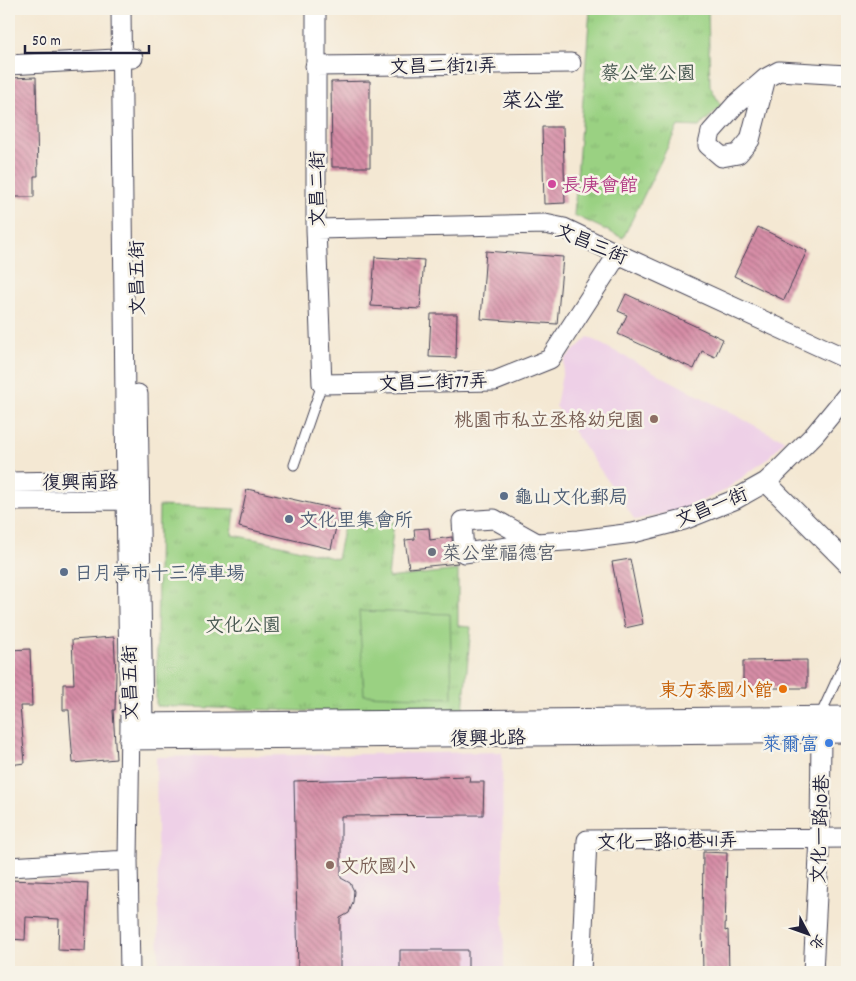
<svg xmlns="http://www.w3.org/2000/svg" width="856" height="981" font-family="Dekko,'LXGW WenKai TC',sans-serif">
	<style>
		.built { fill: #eed0e7 }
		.park { fill: url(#park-tufts); stroke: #5e7a5e }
		.garden { fill: #9ad182; stroke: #5e7a5e }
		.building { fill: url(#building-back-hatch) }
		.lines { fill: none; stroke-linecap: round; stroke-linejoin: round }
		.lane-casing { stroke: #424052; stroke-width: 11 }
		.street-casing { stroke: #424052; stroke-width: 21 }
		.lane { stroke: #fff; stroke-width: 9 }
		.street { stroke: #fff; stroke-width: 19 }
		.hotel-dot { fill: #d1479c; stroke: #f7f3e8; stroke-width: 2 }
		.education-dot { fill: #8d6e63; stroke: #f7f3e8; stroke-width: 2 }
		.service-dot { fill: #5c6f8a; stroke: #f7f3e8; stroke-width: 2 }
		.worship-dot { fill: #6b7280; stroke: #f7f3e8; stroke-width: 2 }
		.food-dot { fill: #e8710a; stroke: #f7f3e8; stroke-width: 2 }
		.shop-dot { fill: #3f7fe0; stroke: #f7f3e8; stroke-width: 2 }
		.labels { text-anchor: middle; stroke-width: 5; stroke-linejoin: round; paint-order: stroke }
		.street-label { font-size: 19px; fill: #22223b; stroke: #f7f3e8 }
		.park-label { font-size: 19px; fill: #465750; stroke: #f7f3e8 }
		.hotel-label { font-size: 19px; fill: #b23c85; stroke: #f7f3e8; text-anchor: start }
		.education-label { font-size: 19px; fill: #785e54; stroke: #f7f3e8; text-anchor: end }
		.service-label { font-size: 19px; fill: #4e5e75; stroke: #f7f3e8; text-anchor: start }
		.worship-label { font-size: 19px; fill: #5b616d; stroke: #f7f3e8; text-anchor: start }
		.food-label { font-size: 19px; fill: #c56008; stroke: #f7f3e8; text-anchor: end }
		.shop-label { font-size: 19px; fill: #366cbe; stroke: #f7f3e8; text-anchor: end }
		.quarter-label { font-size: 21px; fill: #22223b; stroke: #f7f3e8 }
	</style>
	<defs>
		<pattern id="park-tufts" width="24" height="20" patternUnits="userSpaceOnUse" patternTransform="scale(1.25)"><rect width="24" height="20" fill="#9ad182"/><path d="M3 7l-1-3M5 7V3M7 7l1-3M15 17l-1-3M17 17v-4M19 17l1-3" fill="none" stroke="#84b371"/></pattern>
		<pattern id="building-back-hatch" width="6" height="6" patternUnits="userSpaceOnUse" patternTransform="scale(1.25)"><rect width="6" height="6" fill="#d78ea7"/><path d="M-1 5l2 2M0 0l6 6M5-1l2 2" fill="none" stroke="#ae7489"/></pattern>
	</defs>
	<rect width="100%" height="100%" fill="#f7f3e8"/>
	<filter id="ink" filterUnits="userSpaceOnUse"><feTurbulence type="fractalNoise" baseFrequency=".02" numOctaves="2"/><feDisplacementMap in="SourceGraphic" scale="10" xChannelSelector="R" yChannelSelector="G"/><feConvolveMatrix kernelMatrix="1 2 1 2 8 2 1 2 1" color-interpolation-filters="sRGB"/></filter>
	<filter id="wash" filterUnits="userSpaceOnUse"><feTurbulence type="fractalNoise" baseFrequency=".0096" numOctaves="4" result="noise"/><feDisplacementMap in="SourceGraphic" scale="20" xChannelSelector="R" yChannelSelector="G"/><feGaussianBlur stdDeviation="1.12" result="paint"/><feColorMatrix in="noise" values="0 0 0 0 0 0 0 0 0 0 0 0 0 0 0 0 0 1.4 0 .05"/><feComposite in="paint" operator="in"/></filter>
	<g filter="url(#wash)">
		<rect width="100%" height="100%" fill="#f4e8d3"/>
		<path class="built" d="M588 337 769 433 785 440 767 459 724 491 684 509 635 520 556 406 565 359Z
			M502 752 504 972H159L156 757Z"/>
		<path class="park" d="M590 9H708L710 86 721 106 699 127 678 126 623 238 574 215Z
			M159 506 235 509 232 535 264 541 337 559 345 521 394 522V521L388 578 458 570V626L471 627 463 711 361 713 156 706Z"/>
		<path class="garden" d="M359 611 450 614 452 698 364 695Z"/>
		<g id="blocks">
			<path class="building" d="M36 77 38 176H34V197H9V78Z
				M370 81V167H332L331 82Z
				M542 127H563L565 203 544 204Z
				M758 227 807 251 784 300 734 276Z
				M486 251 563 257 557 324 481 319Z
				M375 257 424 260 420 309 371 306Z
				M626 294 723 339 715 357 702 351 694 369 618 334 627 315 618 311Z
				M431 314H457L456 358 429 357Z
				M247 489 340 510 331 549 239 527Z
				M429 528 430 540 452 537 453 554 455 559 458 563 409 568 405 540 415 539 414 529Z
				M630 559 643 624 625 628 612 562Z
				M114 637 116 675 115 710H113L116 759 73 763 69 710H63V684H74L72 640Z
				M30 649 32 706H20L25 763 9 765V650Z
				M807 660V688H743V661Z
				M470 776 469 782H484L483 815 341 816V878L350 883 354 891 353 902 349 913 340 918V972H298L294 781Z
				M703 852 727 853 725 931 728 930 729 972H703L702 925Z
				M9 880 88 883 85 951 58 950 59 919 26 917 25 940 9 939Z
				M400 950H468V972H400Z"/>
		</g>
	</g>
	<g filter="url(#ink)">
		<use href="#blocks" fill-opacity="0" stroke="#424052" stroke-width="1"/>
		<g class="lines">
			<defs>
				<path id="lane" d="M294 465 322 384
					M820 716 847 657"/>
				<path id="street" d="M121 9 126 500 130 723 128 860 130 972
					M316 9V229L322 384 495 381 550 359 618 254
					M9 65 133 58
					M315 66 571 63
					M766 78 750 140 738 154 722 157 708 145 711 132 735 105 766 78 779 71 847 75
					M316 229 545 224 564 228 618 254 847 359
					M9 482 126 480 137 483
					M766 482 847 563
					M9 501 137 500
					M537 543 494 519 462 521 464 553 537 543 578 540 633 533 684 520 734 500 766 482 778 471 815 434 847 395
					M131 723 847 716
					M129 740 143 723 138 394
					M129 740 847 733
					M9 867 128 860
					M581 972 587 840 847 838
					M813 972 820 838 821 734 820 723"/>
			</defs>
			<use href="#lane" class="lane-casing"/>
			<use href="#street" class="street-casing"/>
			<use href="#lane" class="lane"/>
			<use href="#street" class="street"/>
		</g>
	</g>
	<circle class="hotel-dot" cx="552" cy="184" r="5"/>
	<g class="education-dot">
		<circle cx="654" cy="419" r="5"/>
		<circle cx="330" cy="865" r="5"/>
	</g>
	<g class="service-dot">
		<circle cx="504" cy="496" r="5"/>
		<circle cx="289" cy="519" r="5"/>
		<circle cx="64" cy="572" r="5"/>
	</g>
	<circle class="worship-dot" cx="432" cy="552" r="5"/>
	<circle class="food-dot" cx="783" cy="689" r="5"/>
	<circle class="shop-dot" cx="829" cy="743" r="5"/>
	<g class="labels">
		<g class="street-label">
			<text transform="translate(443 65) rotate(-1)" y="7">文昌二街21弄</text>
			<text transform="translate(316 189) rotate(-90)" y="7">文昌二街</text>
			<text transform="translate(592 243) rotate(23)" y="7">文昌三街</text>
			<text transform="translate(136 278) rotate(-91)" y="7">文昌五街</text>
			<text transform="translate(433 381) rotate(-2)" y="7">文昌二街77弄</text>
			<text transform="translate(80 481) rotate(-1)" y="7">復興南路</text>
			<text transform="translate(711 506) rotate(-22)" y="7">文昌一街</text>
			<text transform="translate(129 683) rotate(-91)" y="7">文昌五街</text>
			<text transform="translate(488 737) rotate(-1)" y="7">復興北路</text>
			<text transform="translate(819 829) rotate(-88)" y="7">文化一路10巷</text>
			<text transform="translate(667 840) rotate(-1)" y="7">文化一路10巷41弄</text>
		</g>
		<g class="park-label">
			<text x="648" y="79">蔡公堂公園</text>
			<text x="243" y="631">文化公園</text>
		</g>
		<g class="hotel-label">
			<text x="562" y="191">長庚會館</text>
		</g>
		<g class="education-label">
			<text x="644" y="426">桃園市私立丞格幼兒園</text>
			<text x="340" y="872" text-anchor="start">文欣國小</text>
		</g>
		<g class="service-label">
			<text x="514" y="503">龜山文化郵局</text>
			<text x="299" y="526">文化里集會所</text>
			<text x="74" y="579">日月亭市十三停車場</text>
		</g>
		<g class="worship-label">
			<text x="442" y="559">菜公堂福德宮</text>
		</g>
		<g class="food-label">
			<text x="773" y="696">東方泰國小館</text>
		</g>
		<g class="shop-label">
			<text x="819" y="750">萊爾富</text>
		</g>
		<g class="quarter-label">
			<text x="533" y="107">菜公堂</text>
		</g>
	</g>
	<rect width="856" height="981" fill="none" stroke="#f7f3e8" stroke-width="30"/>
	<g transform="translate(808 934) rotate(131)" stroke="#f7f3e8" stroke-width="4" paint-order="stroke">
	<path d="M0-4L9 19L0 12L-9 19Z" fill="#22223b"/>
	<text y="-8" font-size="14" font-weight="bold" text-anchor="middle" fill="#22223b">北</text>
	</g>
	<path d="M25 45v8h124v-8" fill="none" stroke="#22223b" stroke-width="2.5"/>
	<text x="32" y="45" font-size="15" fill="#22223b" stroke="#f7f3e8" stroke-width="4" paint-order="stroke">50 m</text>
</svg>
